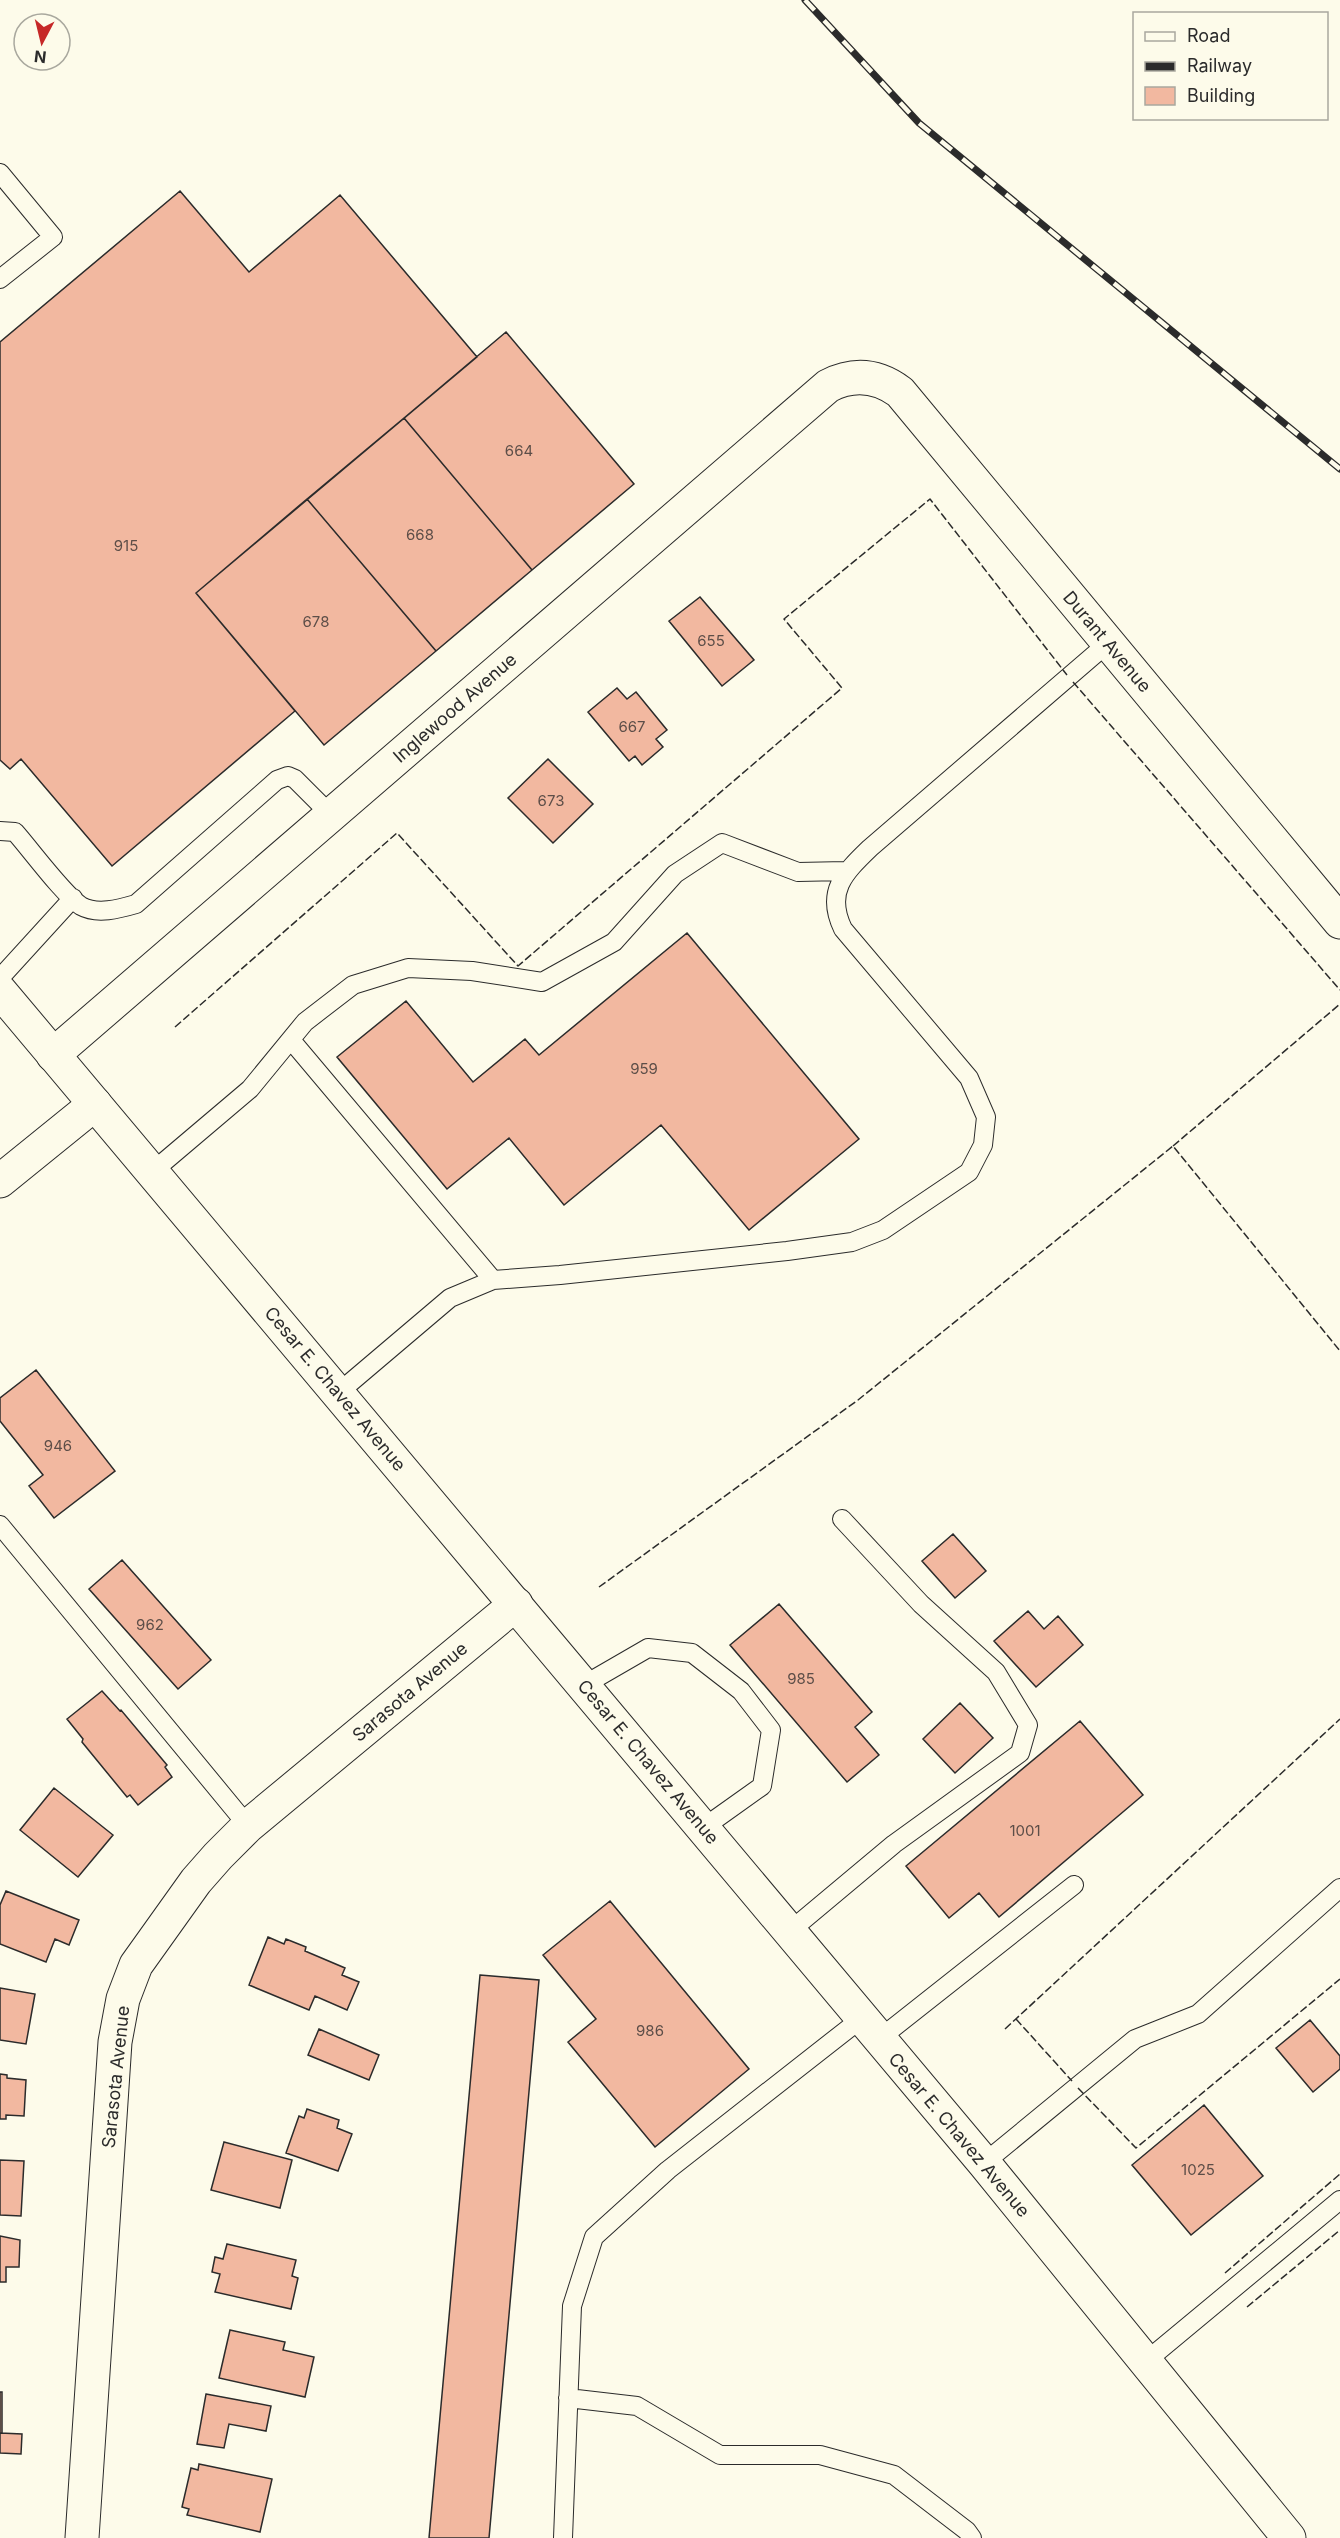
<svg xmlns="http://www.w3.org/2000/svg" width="1340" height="2538" font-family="Inter,sans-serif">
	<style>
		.building { fill: #f2b8a0; stroke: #2b2b2b; stroke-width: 1.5 }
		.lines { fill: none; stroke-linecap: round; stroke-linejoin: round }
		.service-casing { stroke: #2b2b2b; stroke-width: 20 }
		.minor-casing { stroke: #2b2b2b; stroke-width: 35 }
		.primary-casing { stroke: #2b2b2b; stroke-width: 35 }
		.service { stroke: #fdfbea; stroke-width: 18 }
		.minor { stroke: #fdfbea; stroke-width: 33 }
		.primary { stroke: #fdfbea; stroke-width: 33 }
		.rail-casing { stroke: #2b2b2b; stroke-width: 7 }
		.rail { stroke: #fdfbea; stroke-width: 4.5; stroke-dasharray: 14; stroke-linecap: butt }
		.fence { stroke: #2b2b2b; stroke-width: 1.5; stroke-dasharray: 8 3; stroke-linecap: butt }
		.labels { text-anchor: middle; stroke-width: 4.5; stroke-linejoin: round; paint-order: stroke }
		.number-label { font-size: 15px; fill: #5d4e48 }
		.street-label { font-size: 18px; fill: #2b2b2b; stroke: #fdfbea }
	</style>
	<rect width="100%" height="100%" fill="#fdfbea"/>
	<path class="building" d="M180 191 249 272 340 195 477 357 196 593 295 711 112 866 21 759 10 769 0 760V342Z
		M506 332 634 484 532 570 404 418Z
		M404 418 532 570 436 651 307 499Z
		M307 499 436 651 324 745 196 593Z
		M700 597 754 660 722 686 669 621Z
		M617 688 627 699 636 692 667 730 656 739 663 747 642 765 635 756 629 761 588 712Z
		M548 759 593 804 553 843 508 798Z
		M687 933 859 1139 749 1230 661 1125 564 1205 509 1138 447 1189 337 1057 406 1001 473 1082 525 1039 539 1055Z
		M36 1370 115 1471 54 1518 29 1486 43 1475 0 1421V1398Z
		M953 1534 986 1571 955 1598 922 1561Z
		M122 1560 211 1660 178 1689 89 1589Z
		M779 1604 872 1712 855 1727 879 1755 847 1782 730 1645Z
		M1028 1611 1044 1629 1058 1616 1083 1645 1036 1687 994 1641Z
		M102 1691 120 1711 121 1710 167 1765 165 1767 172 1777 138 1805 130 1795 127 1797 82 1742 83 1739 67 1719Z
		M960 1703 993 1738 955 1773 923 1739Z
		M1080 1721 1143 1795 999 1917 979 1893 949 1918 906 1866Z
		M54 1788 113 1835 78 1877 20 1830Z
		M6 1891 79 1920 69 1945 55 1939 46 1962 0 1944V1905Z
		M610 1901 749 2069 655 2147 568 2042 596 2019 543 1955Z
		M268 1937 284 1944 286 1939 306 1947 305 1951 345 1968 342 1975 359 1982 347 2010 315 1996 309 2010 249 1985Z
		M480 1975 539 1980 489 2538H429Z
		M0 1988 35 1994 26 2044 0 2040Z
		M1310 2020 1340 2056V2069L1313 2092 1276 2048Z
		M319 2029 379 2055 369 2080 308 2055Z
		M0 2074 7 2075V2078L26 2080 24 2116 6 2115V2119H0Z
		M1204 2105 1263 2176 1191 2235 1132 2165Z
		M307 2109 339 2120 337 2128 352 2134 338 2171 286 2153 299 2116 304 2118Z
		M224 2142 292 2160 280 2208 211 2190Z
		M0 2160 24 2161 21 2216 0 2215Z
		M0 2236 20 2240 19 2267H6V2282H0Z
		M227 2244 296 2260 292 2276 298 2278 291 2309 215 2292 220 2274 212 2272 215 2257 223 2259Z
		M230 2330 285 2342 283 2350 314 2357 305 2397 219 2378Z
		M0 2392H2V2433H0Z
		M206 2394 271 2406 266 2431 229 2424 224 2448 197 2444Z
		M0 2433 22 2434 21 2454 0 2453Z
		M199 2464 272 2479 260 2532 187 2515 189 2509 182 2507 191 2468 198 2470Z"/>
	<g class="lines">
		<defs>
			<path id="service" d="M0 173 53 237 0 279
				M0 831 15 832C31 850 63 894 81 906 97 915 119 909 136 904L277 780 288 776 295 779 331 815
				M0 978 73 898
				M291 1040 493 1280
				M152 1172 250 1089 305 1022 353 985 408 968 472 971 542 982 614 942 675 874 722 843 798 872 845 871
				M338 1393 450 1298 493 1280 560 1275 787 1251 852 1242 883 1230 969 1172 983 1145 986 1117 969 1078 843 929C825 892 844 873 870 848L1108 643
				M0 1525 248 1826
				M584 1685 648 1648 692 1653 741 1691 771 1730 762 1786 703 1828
				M790 1931 894 1844 1020 1753 1028 1725 996 1672 921 1604 842 1519
				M879 2039 1074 1885
				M984 2163 1135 2039 1198 2014 1340 1888
				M1145 2362 1340 2200
				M568 2398 637 2406 720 2455H820L894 2475 967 2531 972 2538
				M563 2538 572 2306 594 2237 668 2170 862 2018"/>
			<path id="minor" d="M53 1055 828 386C853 373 877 375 900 392L1340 922
				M0 1181 95 1104
				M82 2538 115 2042 123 1999 136 1965 196 1881 218 1856 248 1826 516 1604"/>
			<path id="primary" d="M0 991 984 2163 1289 2538"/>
		</defs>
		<use href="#service" class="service-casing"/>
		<use href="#minor" class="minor-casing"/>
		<use href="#primary" class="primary-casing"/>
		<use href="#service" class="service"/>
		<use href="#minor" class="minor"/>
		<use href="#primary" class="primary"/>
		<defs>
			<path id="rail" d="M805 0 919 123 1340 469"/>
		</defs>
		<use href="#rail" class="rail-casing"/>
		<use href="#rail" class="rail"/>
		<path class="fence" d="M1073 682 1340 990
			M175 1027 397 833 518 966 842 688 784 619 930 499 1067 675
			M1173 1146 1340 1004
			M599 1587 858 1400 1173 1146 1340 1351
			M1016 2019 1072 2081
			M1005 2029 1340 1719
			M1078 2088 1136 2148 1340 1979
			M1225 2273 1340 2174
			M1247 2307 1340 2230"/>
	</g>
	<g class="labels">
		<g class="number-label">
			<text x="519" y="456">664</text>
			<text x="420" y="540">668</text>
			<text x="126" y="551">915</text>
			<text x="316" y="627">678</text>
			<text x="711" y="646">655</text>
			<text x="632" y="732">667</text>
			<text x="551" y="806">673</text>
			<text x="644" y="1074">959</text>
			<text x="58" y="1451">946</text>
			<text x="150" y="1630">962</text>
			<text x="801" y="1684">985</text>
			<text x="1025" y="1836">1001</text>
			<text x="650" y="2036">986</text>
			<text x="1198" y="2175">1025</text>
		</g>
		<g class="street-label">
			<text transform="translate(1107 642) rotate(50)" y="6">Durant Avenue</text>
			<text transform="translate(455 708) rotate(-41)" y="6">Inglewood Avenue</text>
			<text transform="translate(335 1389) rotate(50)" y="6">Cesar E. Chavez Avenue</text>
			<text transform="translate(410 1692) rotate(-40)" y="6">Sarasota Avenue</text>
			<text transform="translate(648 1762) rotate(50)" y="6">Cesar E. Chavez Avenue</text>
			<text transform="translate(116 2077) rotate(-84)" y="6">Sarasota Avenue</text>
			<text transform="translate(959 2135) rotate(50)" y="6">Cesar E. Chavez Avenue</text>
		</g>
	</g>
	<rect x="1133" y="12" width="195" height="108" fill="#fdfbea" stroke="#a9a89e" stroke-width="1.5"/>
	<rect x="1145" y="32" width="30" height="9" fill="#fdfbea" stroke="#a9a89e" stroke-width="1.5"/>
	<text x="1187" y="42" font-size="18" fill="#2b2b2b">Road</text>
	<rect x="1145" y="62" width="30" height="9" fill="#2b2b2b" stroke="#a9a89e" stroke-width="1.5"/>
	<text x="1187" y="72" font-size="18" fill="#2b2b2b">Railway</text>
	<rect x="1145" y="87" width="30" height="18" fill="#f2b8a0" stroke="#a9a89e" stroke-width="1.5"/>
	<text x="1187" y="102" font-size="18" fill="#2b2b2b">Building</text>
	<g transform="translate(42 42) rotate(187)"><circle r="28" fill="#fdfbea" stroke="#a9a89e" stroke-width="1.5"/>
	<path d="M0-4.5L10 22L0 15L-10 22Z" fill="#c62828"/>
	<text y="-9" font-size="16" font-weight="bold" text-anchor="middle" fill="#2b2b2b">N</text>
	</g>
</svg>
